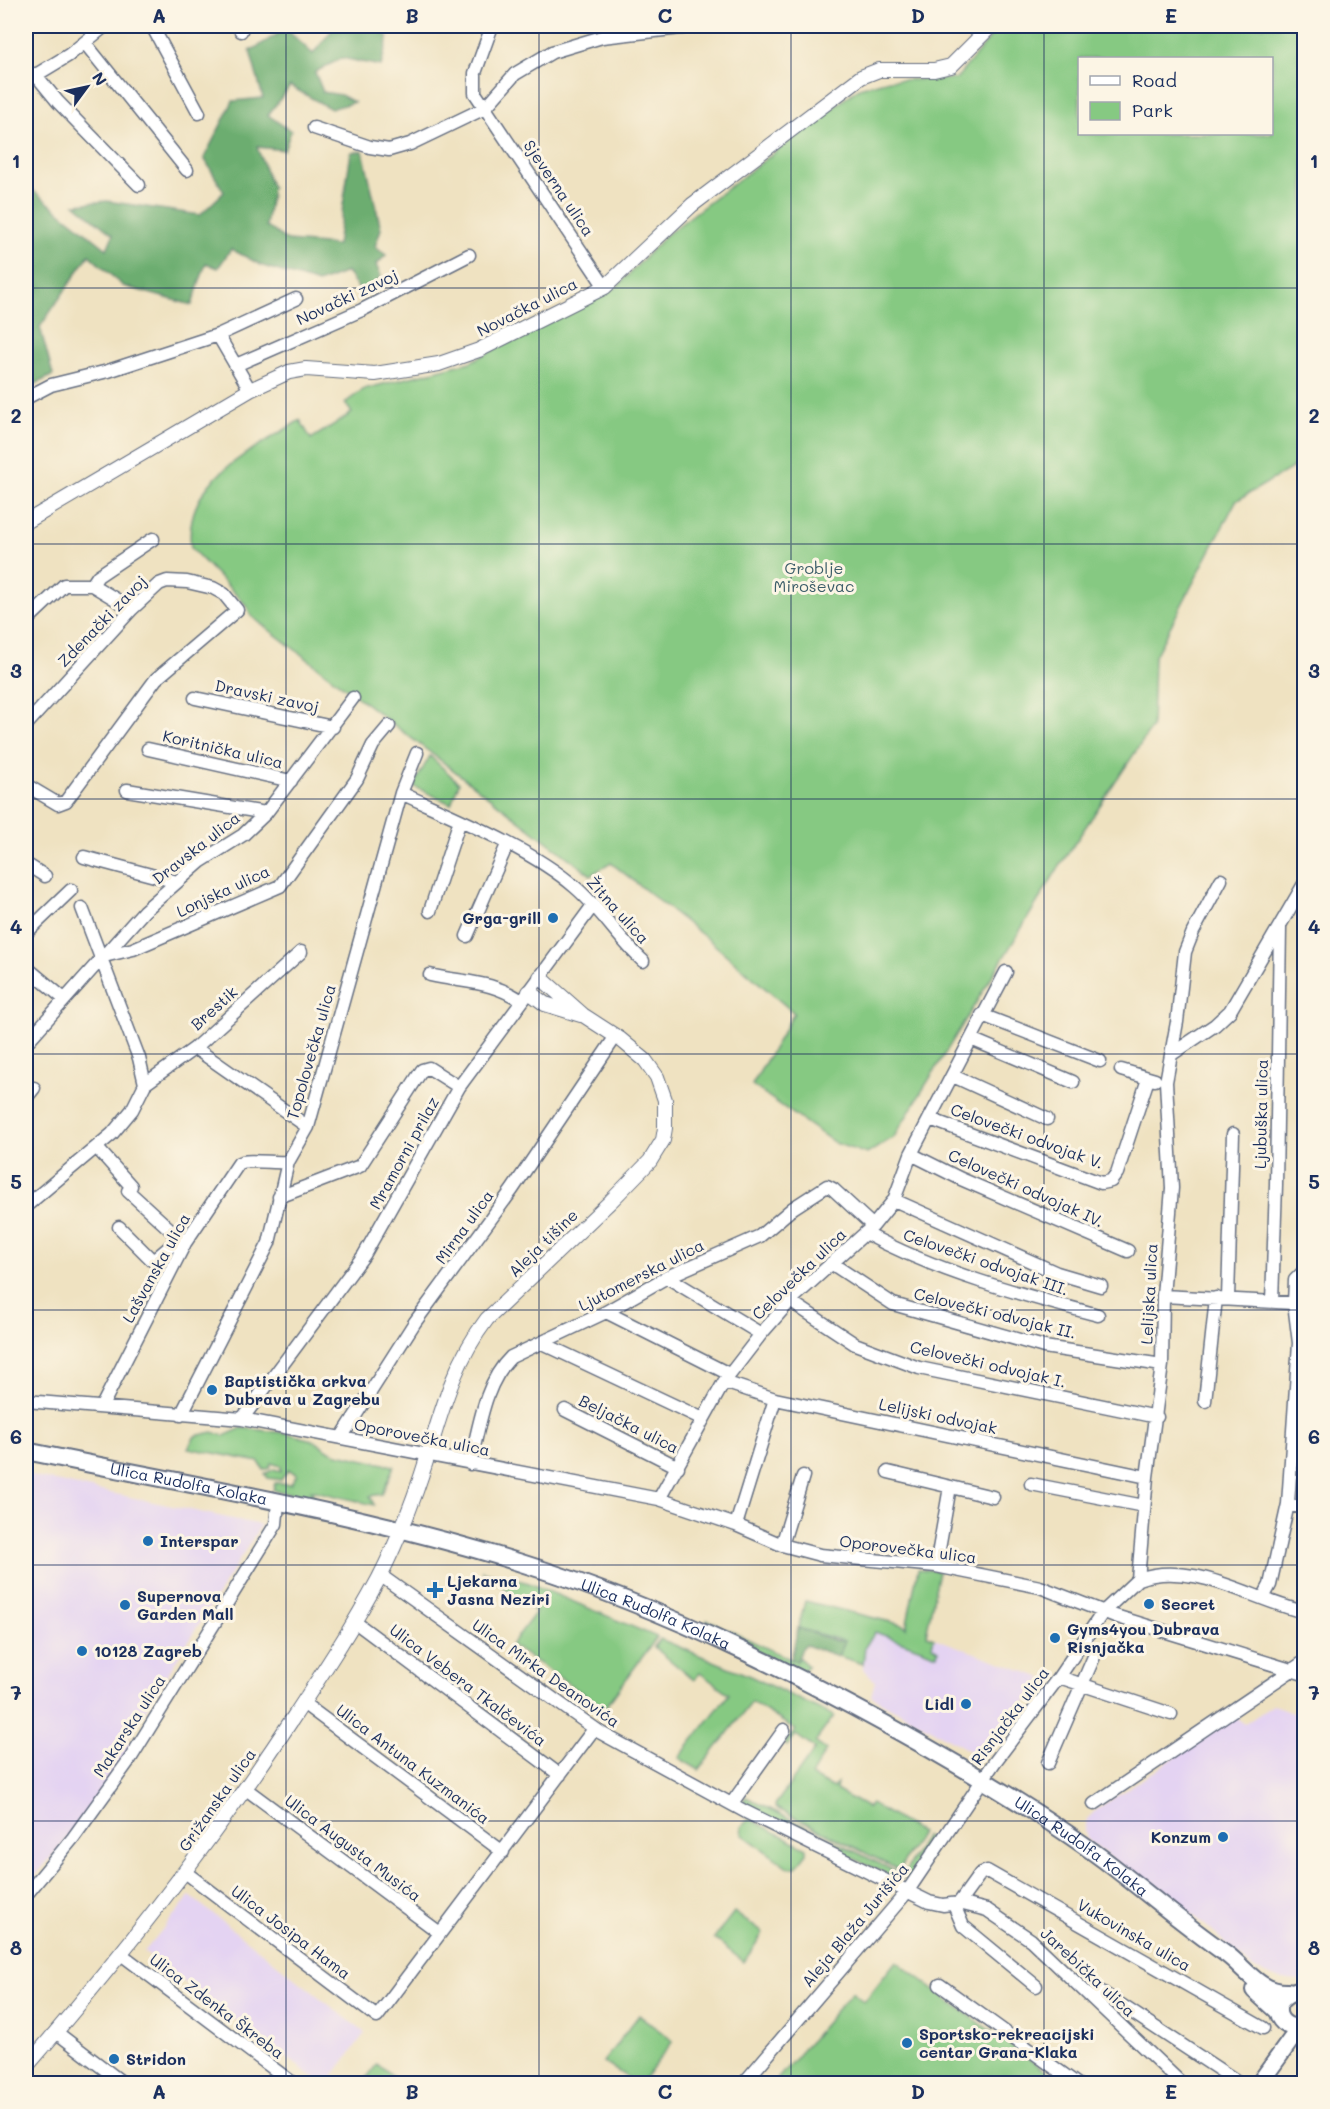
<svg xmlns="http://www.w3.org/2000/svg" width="1330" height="2109" font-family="Mali,sans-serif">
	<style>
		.built { fill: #e4d3f2 }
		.green { fill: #86c982; stroke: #507c70; stroke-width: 1.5; fill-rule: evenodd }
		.forest { fill: #6cad70; stroke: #446e67; stroke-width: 1.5 }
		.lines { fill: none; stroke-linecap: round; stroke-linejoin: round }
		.minor-casing { stroke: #656e81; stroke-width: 15 }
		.tertiary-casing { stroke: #656e81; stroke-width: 16 }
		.secondary-casing { stroke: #656e81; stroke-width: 20 }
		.minor { stroke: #fff; stroke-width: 12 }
		.tertiary { stroke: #fff; stroke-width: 14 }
		.secondary { stroke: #fff; stroke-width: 16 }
		.grid { fill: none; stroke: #1b2f5e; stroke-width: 1.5; stroke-opacity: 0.55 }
		.poi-dot { fill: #1f6fb2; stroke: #fcf5e5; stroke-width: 2 }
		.labels { text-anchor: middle; stroke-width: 6; stroke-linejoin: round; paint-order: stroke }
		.street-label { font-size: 16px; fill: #1b2f5e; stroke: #fcf5e5 }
		.park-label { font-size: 16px; fill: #3b5d69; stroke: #fcf5e5 }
		.poi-label { font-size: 16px; font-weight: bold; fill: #1b2f5e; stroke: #fcf5e5; text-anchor: start }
		.neatline { fill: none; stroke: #1b2f5e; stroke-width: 2 }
		.grid-label { font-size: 20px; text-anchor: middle; font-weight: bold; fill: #1b2f5e }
	</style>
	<rect width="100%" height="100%" fill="#fcf5e5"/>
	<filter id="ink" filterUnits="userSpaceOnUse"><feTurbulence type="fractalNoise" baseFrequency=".0167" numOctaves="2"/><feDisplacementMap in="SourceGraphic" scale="12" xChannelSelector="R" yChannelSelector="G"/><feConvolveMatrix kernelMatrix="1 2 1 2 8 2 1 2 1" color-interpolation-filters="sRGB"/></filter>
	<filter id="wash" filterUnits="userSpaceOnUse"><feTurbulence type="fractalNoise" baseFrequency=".008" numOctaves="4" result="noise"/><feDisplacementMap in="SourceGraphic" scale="24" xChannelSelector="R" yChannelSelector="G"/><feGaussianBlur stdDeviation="1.35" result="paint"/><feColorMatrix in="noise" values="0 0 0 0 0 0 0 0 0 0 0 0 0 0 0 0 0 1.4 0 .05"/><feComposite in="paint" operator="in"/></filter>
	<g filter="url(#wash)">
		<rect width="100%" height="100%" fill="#efe2c1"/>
		<path class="built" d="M26 1475 261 1525 126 1741 135 1748 88 1813 26 1887Z
			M875 1632 929 1653 934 1638 1043 1678 986 1754 974 1753 871 1696 875 1681 863 1668V1664L865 1647Z
			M1273 1705 1304 1716V1980L1297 1981 1275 1978 1253 1968 1203 1923 1178 1904 1159 1895 1087 1839 1085 1831 1087 1819 1097 1809 1235 1717 1245 1724Z
			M190 1896 365 2033 328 2083H321L144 1952Z"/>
		<path class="green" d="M1000 26H1304V461L1236 501 1154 658 1152 727 1057 870 894 1137 867 1154 835 1143 752 1085 794 1013 710 941 611 863 591 875 251 616 247 606 191 548C182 479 250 453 300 420L311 439 352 413 345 403 364 389 470 362 617 287 665 236 859 88 889 80 956 79ZM1080 58H1272V134H1080Z
			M430 756 459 783 451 804 413 786Z
			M242 1428 286 1433 313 1440 333 1453 394 1466 382 1494 370 1496 374 1505 311 1490 315 1498 273 1490 275 1483 291 1484 297 1474 288 1470 281 1480 268 1478 265 1474 274 1469 281 1471V1466L271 1463 270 1468 264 1470 259 1462 188 1448 195 1436 213 1432 224 1436Z
			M918 1569 939 1571 926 1635 934 1638 932 1646 938 1650 937 1655 875 1632 865 1647 863 1664 838 1656 844 1641 798 1628 805 1601 903 1625 906 1628Z
			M482 1571 529 1583 657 1637 605 1708 511 1645 536 1612Z
			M707 1620 790 1659 797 1661 798 1657 808 1666 802 1672 704 1627Z
			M660 1639 750 1676 834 1716 815 1742 826 1750 811 1776 833 1788 837 1783 836 1790 868 1808 871 1803 921 1833 899 1870 776 1808 775 1805 815 1749 796 1735 787 1746 784 1743 796 1730 752 1702 699 1770 679 1758 729 1694 700 1673 694 1680 654 1647Z
			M746 1797 898 1873 896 1879 747 1807 743 1800Z
			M749 1819 807 1848V1853L796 1867 789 1868 742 1834 741 1827Z
			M925 1836 932 1840 912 1875 901 1879Z
			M734 1912 763 1933 744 1962 714 1938Z
			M896 1961 1061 2083H774L852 1992 864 2002Z
			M639 2015 673 2041 641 2083H636L603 2062Z
			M377 2064 401 2083H363Z"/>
		<path class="forest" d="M335 26H373L388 37 381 66 342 58 315 72 323 92 341 95 354 102 331 109 290 86 268 115 291 131 284 150 257 147 272 188 266 226 288 241 337 245 351 152 363 151 381 229 375 247 386 255 376 265 381 276 364 297 347 272 318 283 263 266 231 249 218 268 206 263 192 305 123 286 89 255 40 327 53 375 26 389V185L107 249 113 235 75 204 107 201 200 215 224 192 204 158 233 101 263 98 250 51 286 29 313 54Z
			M798 1628 836 1641H845L838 1656 806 1645 802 1648 797 1661 791 1659Z"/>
	</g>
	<g filter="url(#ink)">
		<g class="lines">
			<defs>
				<path id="minor" d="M152 26 199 113
					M238 26 241 31
					M492 26 475 73V93L605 287
					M85 43 187 170
					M35 74 58 102 139 185
					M26 81 69 55 105 26
					M314 128 370 147 389 150 410 144 485 108 515 74 552 52 602 37 699 26
					M218 335 250 390
					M236 365 362 310 469 255
					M26 398 51 385 108 371 218 335 296 299
					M92 585 98 576 153 539
					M26 621 64 585H92L132 609
					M195 698 333 727
					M26 725 132 609 159 584 167 581 187 582 213 588 224 594 237 610 156 679 66 801 58 804 26 785
					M148 749 291 781
					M127 790 266 813
					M401 793C453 817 532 849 575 887 601 909 617 937 643 961
					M84 857 177 882
					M26 864 45 876
					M82 908 139 1058 145 1084
					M430 911 460 820
					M26 933 71 890
					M467 936 507 845
					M100 957 133 949 280 886 357 779 373 745 389 726
					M26 967 63 998
					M430 975C465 983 491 980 522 1001
					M982 1015 1100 1061
					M971 1039 1073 1082
					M26 1043 144 911 200 862 243 835 266 813 353 698
					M195 1048 308 1127
					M1172 1054 1215 1025 1230 1011 1304 884
					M1121 1070 1155 1080
					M953 1076 1047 1119
					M26 1098 34 1088
					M930 1119 1101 1183 1111 1181 1117 1173 1148 1079
					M97 1148 131 1186
					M911 1154 961 1179 1128 1251
					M128 1191 185 1243
					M279 1197 360 1166 422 1070 429 1068 459 1087
					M894 1200 1057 1273 1101 1286
					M26 1206 112 1134 132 1110 145 1084 195 1048 301 952
					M119 1227 153 1261 180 1238
					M865 1233C937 1272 1019 1294 1098 1315
					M831 1263 893 1304 1044 1347 1162 1365
					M667 1277 761 1334
					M1163 1296 1294 1303
					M1228 1298 1233 1134
					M790 1301 855 1344 919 1368 1157 1417
					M1272 1301 1276 1185 1280 927
					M606 1312 729 1374
					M542 1343 703 1419
					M724 1382 775 1399 1147 1477
					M26 1401 242 1419 659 1499 736 1525 782 1545 820 1555 936 1566 1040 1587 1115 1616 1304 1674
					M1205 1401 1216 1298
					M102 1406 185 1243 239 1163C246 1159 276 1163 288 1162
					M565 1410 678 1467
					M181 1415 269 1243 288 1162 308 1127 401 793 417 753
					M242 1419 364 1255 459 1087 594 904
					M341 1438 415 1322 512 1190 616 1036
					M470 1464C479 1429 484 1383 511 1357L606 1312 667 1277 760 1236 793 1208 827 1186 833 1189 873 1226
					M888 1472 993 1497
					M1031 1484 1144 1506
					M659 1499 724 1382 761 1334 790 1301 873 1226 894 1200 911 1154 1006 972
					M1288 1504 1304 1508
					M736 1525 775 1399
					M782 1545 803 1476
					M936 1566 950 1487
					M380 1575 601 1733 746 1812 929 1902 943 1905 959 1903 980 1874 987 1871 1263 2028
					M1138 1579C1193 1559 1252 1600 1304 1612
					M1263 1598 1270 1585 1288 1504 1299 1343 1294 1303 1295 1280 1304 1271
					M355 1622 560 1775
					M1059 1677 1171 1714
					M303 1703 503 1852
					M1048 1763 1096 1652
					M246 1789 440 1933
					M732 1803 784 1730
					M1094 1804 1304 1662
					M185 1872 377 2017 594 1729
					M26 1895 73 1838 130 1759 276 1524 278 1503
					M959 1903 987 1910 1031 1940 1182 2084
					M954 1905 963 1926 1036 1986
					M121 1954 294 2084
					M940 1985 1077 2084
					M1100 1991 1241 2084
					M56 2032 124 2084
					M743 2084 907 1892 994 1763 1059 1677 1103 1612 1138 1579 1147 1477 1162 1365 1163 1296 1172 1188 1166 1082 1177 1022 1185 952 1193 932 1221 880"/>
				<path id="tertiary" d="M26 522 250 390 289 372 306 369 375 374 439 364 479 350 605 287 692 205 861 77 879 70H934L951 66 991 26
					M529 992 545 1004 581 1015
					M26 2067C121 1957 211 1843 291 1721 322 1674 353 1627 379 1578 399 1539 415 1497 428 1455 443 1406 455 1361 487 1319L611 1201 650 1161 663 1140 665 1128V1100L657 1077 645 1060 620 1039 583 1015 540 977"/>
				<g id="secondary">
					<path id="s1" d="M26 1451C190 1485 357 1512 518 1562 670 1609 818 1684 956 1764 1007 1794 1056 1824 1103 1859 1144 1890 1183 1924 1225 1953 1246 1968 1259 1993 1288 1992"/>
					<path d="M1254 1990 1278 2012"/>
					<path d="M1304 1990C1261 1996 1278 2035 1304 2026"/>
					<path d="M1259 2084 1295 2034 1304 2026"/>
				</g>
			</defs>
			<use href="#minor" class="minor-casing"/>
			<use href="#tertiary" class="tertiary-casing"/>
			<use href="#secondary" class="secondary-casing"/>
			<use href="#minor" class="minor"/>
			<use href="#tertiary" class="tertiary"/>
			<use href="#secondary" class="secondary"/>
		</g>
	</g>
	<path class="grid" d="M286 26V2084M539 26V2084M791 26V2084M1044 26V2084M26 288H1304M26 544H1304M26 799H1304M26 1054H1304M26 1310H1304M26 1565H1304M26 1821H1304"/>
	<g class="poi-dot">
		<circle cx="553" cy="918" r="6"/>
		<circle cx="212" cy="1390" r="6"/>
		<circle cx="148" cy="1541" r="6"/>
		<path d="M432 1581h6v6h6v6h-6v6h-6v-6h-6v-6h6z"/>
		<circle cx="1149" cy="1604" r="6"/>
		<circle cx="125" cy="1605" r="6"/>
		<circle cx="1055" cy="1638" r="6"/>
		<circle cx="82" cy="1651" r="6"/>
		<circle cx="966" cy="1704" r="6"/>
		<circle cx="1223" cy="1837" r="6"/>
		<circle cx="907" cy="2043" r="6"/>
		<circle cx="114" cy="2059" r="6"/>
	</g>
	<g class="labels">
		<g class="street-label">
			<text transform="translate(559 188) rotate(56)" y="6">Sjeverna ulica</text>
			<text transform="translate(347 297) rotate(-25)" y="6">Novački zavoj</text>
			<text transform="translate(527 307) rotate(-27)" y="6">Novačka ulica</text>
			<text transform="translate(102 621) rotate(-46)" y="6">Zdenački zavoj</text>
			<text transform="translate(267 696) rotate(12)" y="6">Dravski zavoj</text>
			<text transform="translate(223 749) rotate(13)" y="6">Koritnička ulica</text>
			<text transform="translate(196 848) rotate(-38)" y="6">Dravska ulica</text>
			<text transform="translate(223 891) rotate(-25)" y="6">Lonjska ulica</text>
			<text transform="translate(618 910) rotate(48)" y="6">Žitna ulica</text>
			<text transform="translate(214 1008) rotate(-42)" y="6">Brestik</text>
			<text transform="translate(311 1052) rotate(-74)" y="6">Topolovečka ulica</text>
			<text transform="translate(1261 1114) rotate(-89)" y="6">Ljubuška ulica</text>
			<text transform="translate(1027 1136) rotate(20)" y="6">Celovečki odvojak V.</text>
			<text transform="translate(404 1153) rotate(-61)" y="6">Mramorni prilaz</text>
			<text transform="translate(1026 1188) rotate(24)" y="6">Celovečki odvojak IV.</text>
			<text transform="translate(464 1227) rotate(-54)" y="6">Mirna ulica</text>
			<text transform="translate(543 1243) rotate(-44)" y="6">Aleja tišine</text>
			<text transform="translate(986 1262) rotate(19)" y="6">Celovečki odvojak III.</text>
			<text transform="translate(156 1268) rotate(-61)" y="6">Lašvanska ulica</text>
			<text transform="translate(799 1274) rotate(-44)" y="6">Celovečka ulica</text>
			<text transform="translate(641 1275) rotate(-27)" y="6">Ljutomerska ulica</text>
			<text transform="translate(1149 1294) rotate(-87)" y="6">Lelijska ulica</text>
			<text transform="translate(995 1313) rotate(14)" y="6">Celovečki odvojak II.</text>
			<text transform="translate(988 1364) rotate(13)" y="6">Celovečki odvojak I.</text>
			<text transform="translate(938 1416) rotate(12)" y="6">Lelijski odvojak</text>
			<text transform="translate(629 1424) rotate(27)" y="6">Beljačka ulica</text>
			<text transform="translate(422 1437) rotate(11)" y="6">Oporovečka ulica</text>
			<text dy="6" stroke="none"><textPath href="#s1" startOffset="166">Ulica Rudolfa Kolaka</textPath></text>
			<text transform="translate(908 1549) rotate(7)" y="6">Oporovečka ulica</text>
			<text dy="6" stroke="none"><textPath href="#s1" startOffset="652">Ulica Rudolfa Kolaka</textPath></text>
			<text transform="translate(546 1673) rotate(35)" y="6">Ulica Mirka Deanovića</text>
			<text transform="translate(468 1685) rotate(37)" y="6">Ulica Vebera Tkalčevića</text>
			<text transform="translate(1010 1716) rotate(-53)" y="6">Risnjačka ulica</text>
			<text transform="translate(129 1726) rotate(-57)" y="6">Makarska ulica</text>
			<text transform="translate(413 1764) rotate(37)" y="6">Ulica Antuna Kuzmanića</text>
			<text transform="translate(217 1800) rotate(-55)" y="6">Grižanska ulica</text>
			<text dy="6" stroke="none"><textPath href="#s1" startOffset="1138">Ulica Rudolfa Kolaka</textPath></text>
			<text transform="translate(353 1848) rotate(37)" y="6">Ulica Augusta Musića</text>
			<text transform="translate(855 1925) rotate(-50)" y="6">Aleja Blaža Jurišića</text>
			<text transform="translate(291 1932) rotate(37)" y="6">Ulica Josipa Hama</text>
			<text transform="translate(1134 1935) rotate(30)" y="6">Vukovinska ulica</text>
			<text transform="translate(1088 1972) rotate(43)" y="6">Jarebička ulica</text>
			<text transform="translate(217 2006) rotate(37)" y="6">Ulica Zdenka Škreba</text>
		</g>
		<g class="park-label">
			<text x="814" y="574">Groblje<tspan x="814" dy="18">Miroševac</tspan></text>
		</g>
		<g class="poi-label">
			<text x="541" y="924" text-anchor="end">Grga-grill</text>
			<text x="224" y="1387">Baptistička crkva<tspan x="224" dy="18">Dubrava u Zagrebu</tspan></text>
			<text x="160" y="1547">Interspar</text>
			<text x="447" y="1587">Ljekarna<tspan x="447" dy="18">Jasna Neziri</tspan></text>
			<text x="137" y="1602">Supernova<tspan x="137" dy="18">Garden Mall</tspan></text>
			<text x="1161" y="1610">Secret</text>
			<text x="1067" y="1635">Gyms4you Dubrava<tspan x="1067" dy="18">Risnjačka</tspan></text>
			<text x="94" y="1657">10128 Zagreb</text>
			<text x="954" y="1710" text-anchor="end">Lidl</text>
			<text x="1211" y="1843" text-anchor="end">Konzum</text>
			<text x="919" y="2040">Sportsko-rekreacijski<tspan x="919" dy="18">centar Grana-Klaka</tspan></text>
			<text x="126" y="2065">Stridon</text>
		</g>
	</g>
	<rect width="1330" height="2109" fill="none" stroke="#fcf5e5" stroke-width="66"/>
	<rect x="1078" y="57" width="195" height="78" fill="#fcf5e5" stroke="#a2a6af" stroke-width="1.5"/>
	<rect x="1090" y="76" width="30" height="9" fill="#ffffff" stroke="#a2a6af" stroke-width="1.5"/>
	<text x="1132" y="87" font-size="18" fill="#1b2f5e">Road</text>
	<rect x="1090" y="102" width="30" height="18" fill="#86c982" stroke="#a2a6af" stroke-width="1.5"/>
	<text x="1132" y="117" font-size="18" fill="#1b2f5e">Park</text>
	<g transform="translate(87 87) rotate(57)" stroke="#fcf5e5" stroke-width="4.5" paint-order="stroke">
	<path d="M0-4.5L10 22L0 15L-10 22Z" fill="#1b2f5e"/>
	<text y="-9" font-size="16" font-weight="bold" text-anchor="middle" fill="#1b2f5e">N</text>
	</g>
	<rect x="33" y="33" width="1264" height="2043" class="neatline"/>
	<g class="grid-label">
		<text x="159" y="23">A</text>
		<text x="412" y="23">B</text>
		<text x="665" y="23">C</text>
		<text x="918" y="23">D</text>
		<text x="1171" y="23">E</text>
		<text x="16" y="168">1</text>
		<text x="1314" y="168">1</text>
		<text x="16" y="423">2</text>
		<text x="1314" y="423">2</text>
		<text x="16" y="678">3</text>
		<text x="1314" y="678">3</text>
		<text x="16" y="934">4</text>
		<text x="1314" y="934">4</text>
		<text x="16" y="1189">5</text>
		<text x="1314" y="1189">5</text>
		<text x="16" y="1444">6</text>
		<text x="1314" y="1444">6</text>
		<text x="16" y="1700">7</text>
		<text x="1314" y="1700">7</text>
		<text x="16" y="1955">8</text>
		<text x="1314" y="1955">8</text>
		<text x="159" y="2099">A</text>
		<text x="412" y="2099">B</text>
		<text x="665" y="2099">C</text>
		<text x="918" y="2099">D</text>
		<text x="1171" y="2099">E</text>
	</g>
</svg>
